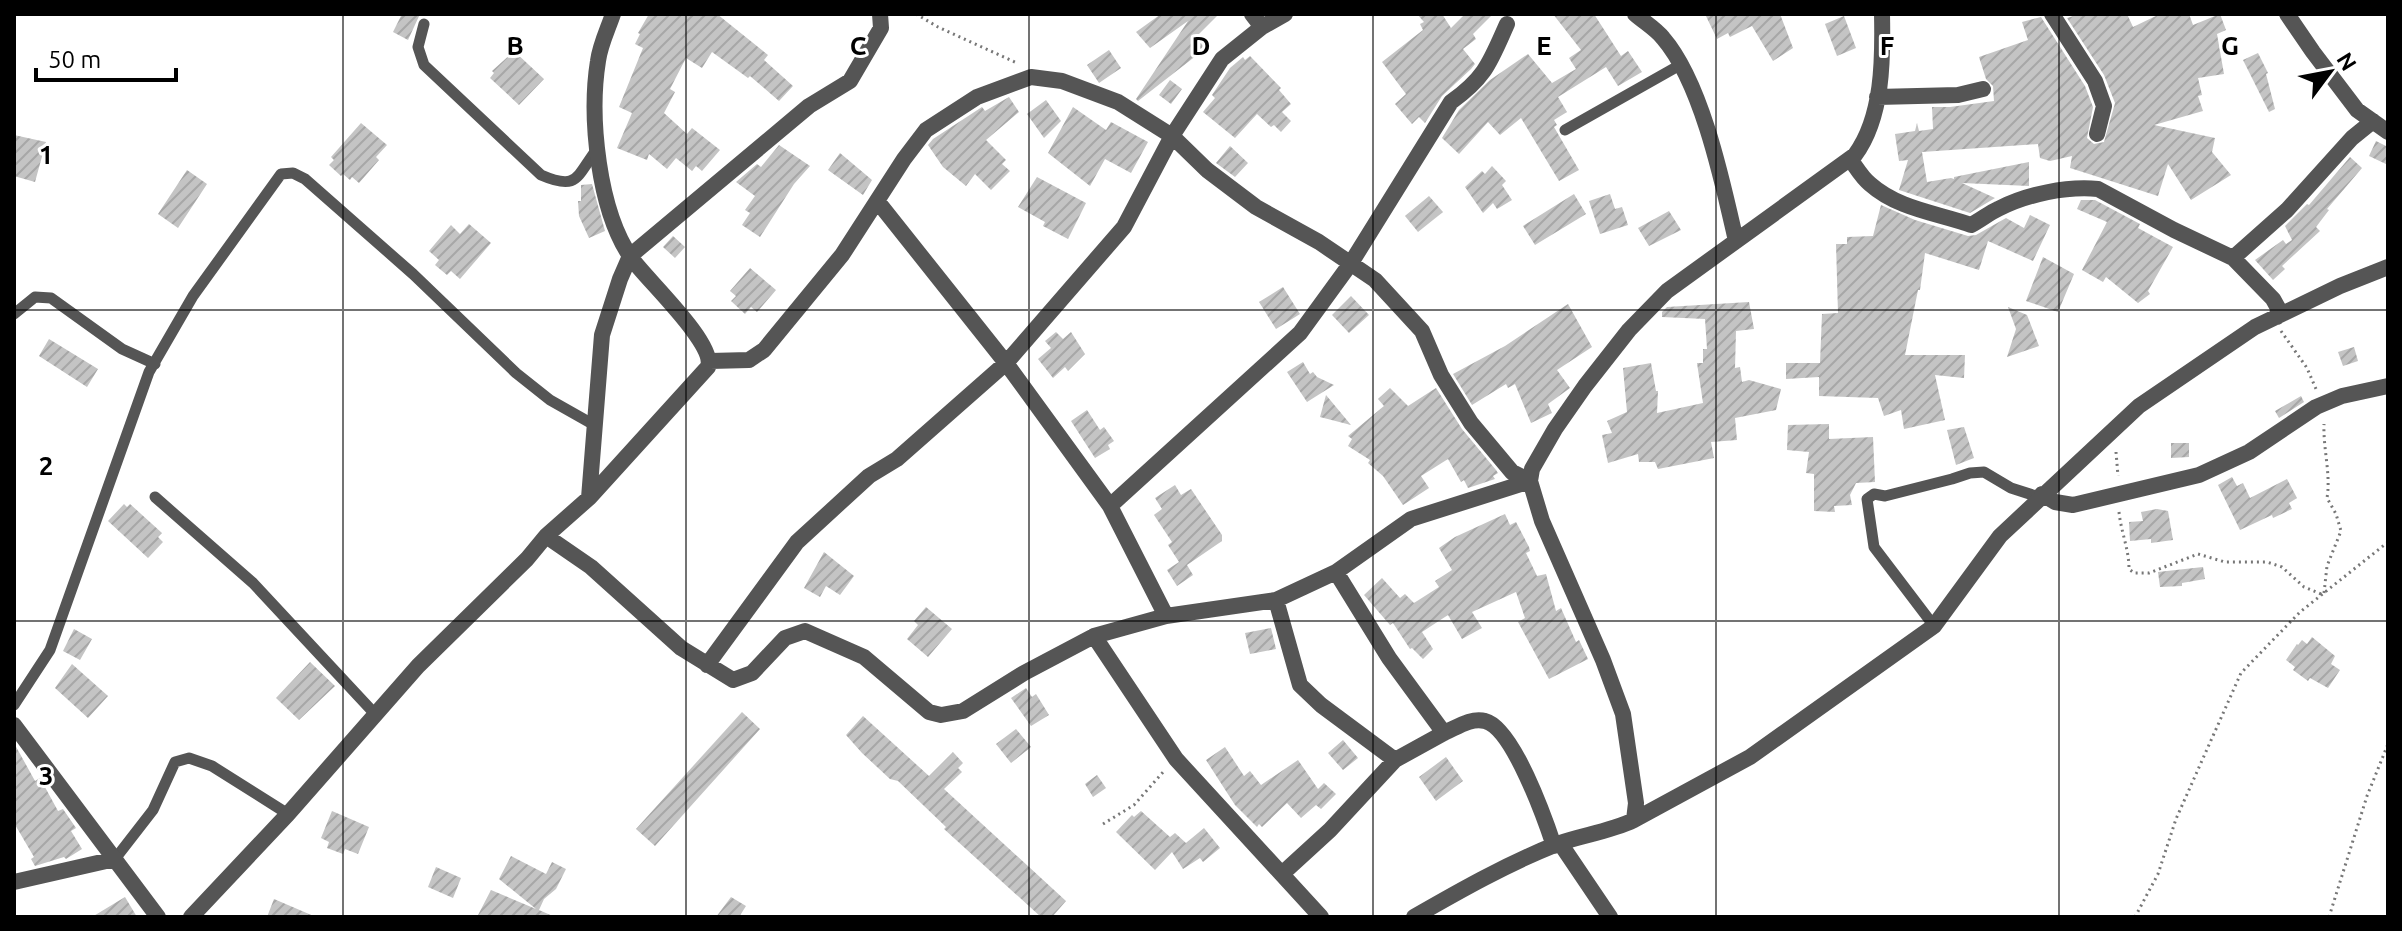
<svg xmlns="http://www.w3.org/2000/svg" width="2402" height="931" font-family="Ubuntu,sans-serif">
	<style>
		.building { fill: url(#building-hatch) }
		.lines { fill: none; stroke-linecap: round; stroke-linejoin: round }
		.path { stroke: #777; stroke-width: 3; stroke-dasharray: 2 4; stroke-linecap: butt }
		.lane { stroke: #555; stroke-width: 11 }
		.street { stroke: #555; stroke-width: 16 }
		.grid { fill: none; stroke: #000; stroke-width: 2; stroke-opacity: 0.55 }
		.grid-label { font-size: 26px; text-anchor: middle; font-weight: bold; fill: #000; stroke: #fff; stroke-width: 6; stroke-linejoin: round; paint-order: stroke }
	</style>
	<defs>
		<pattern id="building-hatch" width="6" height="6" patternUnits="userSpaceOnUse" patternTransform="scale(2)"><rect width="6" height="6" fill="#c4c4c4"/><path d="M-1 1l2-2M0 6l6-6M5 7l2-2" fill="none" stroke="#a7a7a7"/></pattern>
	</defs>
	<rect width="100%" height="100%" fill="#fff"/>
	<path class="building" d="M402 14H420L408 40 393 32Z
		M649 14H717L768 55 764 60 793 86 779 101 750 76 748 78 712 52 702 68 686 58 670 89 675 92 664 113 687 134 692 128 720 150 702 171 696 166 692 171 676 158 667 169 649 154 647 160 617 148 632 113 619 107 643 48 635 44 640 34 638 33Z
		M1161 14H1219L1197 36 1206 48 1138 101 1136 99 1188 21 1150 48 1136 32Z
		M1417 14H1442L1451 28 1465 14H1493L1473 34 1476 39 1463 49 1475 64 1471 69 1442 96 1425 123 1419 117 1412 124 1395 104 1406 94 1382 62 1423 30 1420 24 1424 22Z
		M1553 14H1594L1621 56 1628 51 1642 72 1618 86 1606 67 1558 97 1567 112 1554 120 1557 125 1554 127 1579 170 1559 181 1521 118 1500 135 1488 122 1459 154 1442 138 1459 110 1490 80 1528 54 1552 83 1576 69 1569 58 1581 50Z
		M1705 14H1780L1793 48 1773 61 1752 26 1730 37 1728 33 1717 39Z
		M2080 14H2127L2133 27 2160 14H2189L2193 25 2220 14 2226 30 2217 34 2224 74 2198 78 2202 95 2198 96 2203 111 2154 125 2215 138 2212 152 2231 175 2191 200 2168 164 2158 196 2070 168 2072 156 2050 161 2040 158 2038 144 1922 152 1927 182 1951 178 1954 179V177L2029 162V186L1962 183 1995 198 1970 213 1899 190 1908 160 1899 161 1895 134 1915 131 1917 123 1919 131 1933 129 1932 107H1950L1994 101 1993 86 1986 79 1979 57 2028 40 2022 22 2041 17 2085 86 2093 107 2087 138 2094 144 2104 142 2115 103 2104 75 2067 18Z
		M1844 16 1856 48 1837 56 1825 24Z
		M1109 50 1121 68 1099 83 1087 65Z
		M514 51 544 79 519 105 490 78 494 73 492 71Z
		M2258 53 2268 73 2266 74 2275 109 2269 112 2243 60Z
		M1250 56 1281 88 1279 90 1291 104 1282 112 1291 121 1281 132 1274 125 1271 127 1257 114 1235 138 1203 112 1215 98 1212 95 1230 68 1243 57 1245 60Z
		M1170 80 1182 89 1171 104 1159 95Z
		M1009 97 1019 112 986 140 1006 160 1002 164 1010 171 991 190 975 174 966 186 943 167 928 145 933 139 982 107 985 111Z
		M1046 100 1061 121 1044 138 1027 114Z
		M1073 107 1106 130 1111 122 1148 142 1131 173 1105 159 1090 186 1048 153Z
		M361 123 387 145 376 157 379 160 359 183 352 177 350 180 343 174 341 176 329 165 334 160 331 157Z
		M14 135 46 142 35 182 14 176Z
		M2376 141 2388 147V165L2369 156Z
		M779 145 810 166 794 184 760 237 742 225 750 213 745 210 755 196 736 182 757 164 761 167Z
		M1230 146 1248 163 1235 177 1216 163Z
		M840 153 872 180 863 195 828 170Z
		M2350 157 2362 168 2327 209 2329 210 2316 227 2320 231 2282 266 2285 269 2273 280 2255 260 2283 240 2286 244 2292 240 2285 226 2307 204 2309 205Z
		M1492 166 1506 181 1502 185 1512 200 1497 209 1493 203 1483 213 1465 187 1482 171 1485 174Z
		M187 170 207 184 178 228 158 214Z
		M1037 177 1086 203 1068 239 1043 226 1045 222 1018 207Z
		M592 184 605 231 589 238 579 216 578 201H581V185Z
		M1574 194 1586 214 1535 245 1523 226Z
		M1610 194 1615 209 1622 207 1628 225 1600 234 1589 201Z
		M1429 196 1443 212 1418 232 1405 216Z
		M2081 200H2095L2140 224 2138 228 2173 247 2148 291 2150 294 2138 303 2106 277 2103 282 2082 270 2107 222 2077 209Z
		M1881 205 1915 220 1968 236 1976 235 2006 218 2024 228 2030 215 2050 225 2033 261 1988 241 1979 270 1925 253 1920 290H1918L1905 355H1965L1964 378 1935 375 1945 420 1904 429 1901 410 1884 416 1878 398 1819 396V377L1786 379V363H1820L1822 314 1838 313 1836 244H1847V237L1873 236Z
		M1669 211 1681 230 1649 246 1638 228Z
		M469 224 491 243 460 279 451 271 447 275 435 265 439 260 429 251 451 225 460 234Z
		M673 236 685 247 675 258 663 247Z
		M2043 257 2074 274 2058 312 2026 301Z
		M750 268 776 290 757 312 751 307 745 314 731 301 736 296 730 291Z
		M1283 287 1300 314 1276 329 1259 302Z
		M1351 296 1369 315 1349 333 1332 315Z
		M1749 302 1754 329 1736 331 1735 368 1740 367 1742 382 1749 380 1781 389 1776 410 1735 418 1737 440 1711 442 1714 458 1658 469 1655 462H1639L1638 454 1608 463 1602 435 1612 433 1607 421 1627 412 1623 368 1651 363 1656 391H1658L1657 413 1703 403 1697 363H1703V349H1707L1705 319 1662 317V312L1667 307Z
		M1568 304 1592 347 1557 370 1570 388 1548 404 1552 413 1531 423 1515 384 1508 388 1506 384 1472 405 1453 374 1505 346Z
		M2008 307 2027 315 2039 346 2007 357 2016 329Z
		M1056 332 1063 339 1071 332 1085 354 1068 371 1065 367 1053 378 1038 359 1051 348 1045 341Z
		M49 339 98 369 87 387 39 356Z
		M2354 347 2358 361 2343 366 2338 352Z
		M1303 362 1310 374 1313 372 1317 377 1334 385 1307 402 1287 372Z
		M1390 388 1408 406 1436 388 1462 429 1496 470 1498 473 1493 476 1495 479 1468 488 1464 480 1461 482 1448 459 1421 476 1429 488 1403 505 1383 476 1368 463 1370 460 1348 446 1352 439 1348 436 1384 406 1378 399Z
		M1326 395 1351 425 1320 417Z
		M2301 396 2304 402 2279 418 2275 411Z
		M1087 410 1100 430 1104 427 1114 441 1108 445 1110 449 1095 458 1071 421Z
		M1829 424V439L1873 437 1875 482 1856 483 1850 495 1852 505 1834 506 1835 512 1814 511V474L1806 473 1809 452 1787 450 1788 425Z
		M1964 427 1974 458 1956 465 1947 430Z
		M2171 443H2189V457L2171 458Z
		M2232 477 2237 486 2243 483 2250 498 2287 479 2297 498 2289 503 2292 509 2273 518 2272 515 2240 530 2218 485Z
		M1175 485 1181 495 1191 489 1222 535V541L1187 565 1193 575 1177 586 1167 570 1179 562 1168 545 1172 542 1154 515 1162 509 1155 498Z
		M124 504 127 507 130 504 162 533 158 537 163 542 148 558 108 521Z
		M2157 509 2168 511 2173 540 2151 543V539L2130 541 2129 522 2143 521 2141 512Z
		M1505 514 1510 525 1516 522 1529 547 1530 551 1526 553 1537 576 1546 574 1556 611 1561 608 1576 642 1579 640 1588 659 1549 679 1518 622 1525 618 1516 592 1472 612 1482 628 1462 639 1448 615 1422 632 1433 649 1423 659 1412 648 1410 649 1393 623 1390 625 1364 595 1382 578 1400 598 1405 594 1414 603 1439 587 1435 581 1452 570 1439 548 1455 537Z
		M824 552 854 576 840 595 826 586 820 597 804 588Z
		M2203 567 2205 579 2182 583V586L2160 587 2158 572Z
		M926 607 952 629 928 657 907 639 918 625 914 621Z
		M1271 628 1276 649 1250 654 1245 633Z
		M74 629 92 639 80 660 63 651Z
		M2312 637 2335 656 2331 664 2340 670 2328 688 2310 678 2308 681 2293 670 2295 667 2286 660 2297 644 2298 645 2302 640 2307 644Z
		M310 662 335 686 299 720 276 698Z
		M72 664 108 696 88 718 55 688Z
		M1026 688 1032 697 1036 694 1049 715 1031 726 1011 698Z
		M742 712 760 729 655 846 636 829Z
		M863 716 929 776 953 752 963 763 958 768 962 772 944 789 1066 901 1052 917H1041L944 829 946 827 898 781 890 779 862 753 846 735Z
		M1016 729 1031 747 1011 763 996 744Z
		M1343 740 1358 758 1343 770 1328 753Z
		M14 743 35 781 40 778 58 811 63 809 76 828 71 831 82 849 66 859 64 857 35 866 31 859 34 857 14 823Z
		M1225 747 1244 776 1250 771 1261 785 1298 760 1318 789 1324 783 1336 794 1321 809 1316 805 1301 818 1287 803 1262 827 1259 824 1257 827 1235 805 1206 760Z
		M1446 757 1463 781 1436 801 1419 777Z
		M1097 775 1106 788 1093 797 1085 784Z
		M332 811 369 827 358 854 345 849 343 854 327 848 329 842 321 838Z
		M1141 811 1170 837 1175 833 1186 843 1204 828 1220 848 1203 862 1200 858 1183 869 1172 852 1155 870 1116 832 1132 815 1134 817Z
		M511 856 546 874 552 862 566 869 556 889 544 899 539 910 555 917H477L491 890 536 909 499 879Z
		M436 867 461 878 453 898 428 887Z
		M125 897 137 917H92Z
		M731 897 746 906 739 917H716Z
		M274 899 316 917H267Z"/>
	<g class="lines">
		<path class="path" d="M916 14 938 27 1017 63
			M2281 331 2307 368 2316 389
			M2116 452 2118 476
			M2119 512C2121 532 2129 549 2129 569L2134 573H2149L2198 554 2225 562H2267L2282 567 2304 587 2321 594
			M2324 593 2327 566 2341 531 2336 514 2327 498C2331 474 2323 449 2324 424
			M1103 824 1134 805 1165 770
			M2135 917 2158 874 2176 819 2241 673 2300 612 2388 542
			M2329 917 2367 796 2388 744"/>
		<path class="lane" d="M424 24 418 47 424 65 541 175C578 191 576 177 597 149
			M1565 130 1680 65
			M14 314 35 297 51 298 122 349 155 364
			M155 497 253 583 375 714
			M1934 626 1874 547 1867 499 1874 494 1885 496 1952 479 1970 473 1984 472 2011 488 2039 497
			M14 705 50 650 149 372 193 296 281 174 293 173 305 179 413 274 516 373 550 400 596 426
			M115 859 153 810 175 762 189 758 212 766 288 814"/>
		<path class="street" d="M1635 14C1644 22 1656 29 1663 38 1702 83 1723 184 1736 241
			M2052 14 2095 81 2104 106 2097 134
			M2287 14 2313 52 2357 110 2388 132
			M1262 27 1285 14
			M1877 97 1958 95 1983 89
			M1850 159C1856 167 1862 178 1870 184 1898 209 1937 213 1971 225 1981 220 1989 213 1998 209 2027 194 2067 186 2098 189L2174 230 2233 258 2273 299 2278 308 2277 317
			M878 202 1006 363 1110 506 1166 616
			M2233 258 2287 210 2352 138 2373 121
			M710 361 749 360 764 350 842 255 904 159 926 130 977 97 1031 77 1062 81 1118 102 1172 136 1207 170 1256 207 1319 242 1375 280 1422 331 1441 375 1471 423 1512 472 1530 481
			M2042 494 2055 502 2073 505 2199 475 2249 452 2316 407 2342 396 2388 386
			M589 498 602 335 620 279 630 256 809 106 850 81 881 28 880 14
			M1110 506 1300 333 1351 263 1451 102C1486 77 1490 62 1507 24
			M546 536 591 567 681 648 733 680 752 673 785 638 805 631 864 657 929 712 941 715 963 711 1024 673 1094 636 1166 616 1276 600 1336 572 1411 519 1530 481
			M1276 600 1300 685 1321 705 1395 760
			M1094 636 1176 759 1321 917
			M707 665 797 542 869 476 897 459 1006 363 1124 227 1172 136 1222 59 1262 27 1252 14
			M14 725 158 917
			M1444 733C1456 728 1471 717 1485 721 1513 728 1545 819 1554 846
			M1634 820 1750 757 1934 626 2000 536 2139 406 2255 327 2340 286 2388 267
			M1560 843 1610 917
			M1283 873 1330 830 1395 760 1444 733 1389 658 1336 572
			M14 882 115 859
			M191 917 288 814 418 666 527 559 546 536 589 498 708 367C716 344 647 280 632 259 598 211 589 117 598 61 600 45 608 29 613 14
			M1414 917C1461 890 1507 864 1557 844 1582 835 1609 832 1634 820L1636 803 1623 714 1603 660 1542 521 1530 481 1532 469 1555 429 1585 386 1629 330 1667 291 1855 155C1883 117 1883 59 1882 14"/>
	</g>
	<path class="grid" d="M343 14V917M686 14V917M1029 14V917M1373 14V917M1716 14V917M2059 14V917M14 310H2388M14 621H2388"/>
	<g class="grid-label">
		<text x="515" y="55">B</text>
		<text x="858" y="55">C</text>
		<text x="1201" y="55">D</text>
		<text x="1544" y="55">E</text>
		<text x="1887" y="55">F</text>
		<text x="2230" y="55">G</text>
		<text x="46" y="164">1</text>
		<text x="46" y="475">2</text>
		<text x="46" y="785">3</text>
	</g>
	<rect width="2402" height="931" fill="none" stroke="#000000" stroke-width="32"/>
	<g transform="translate(2330 72) rotate(58)" stroke="#ffffff" stroke-width="6" paint-order="stroke">
	<path d="M0-6L14 30L0 20L-14 30Z" fill="#000000"/>
	<text y="-12" font-size="22" font-weight="bold" text-anchor="middle" fill="#000000">N</text>
	</g>
	<path d="M36 68v12h140v-12" fill="none" stroke="#000000" stroke-width="4"/>
	<text x="48" y="68" font-size="24" fill="#000000" stroke="#ffffff" stroke-width="6" paint-order="stroke">50 m</text>
</svg>
